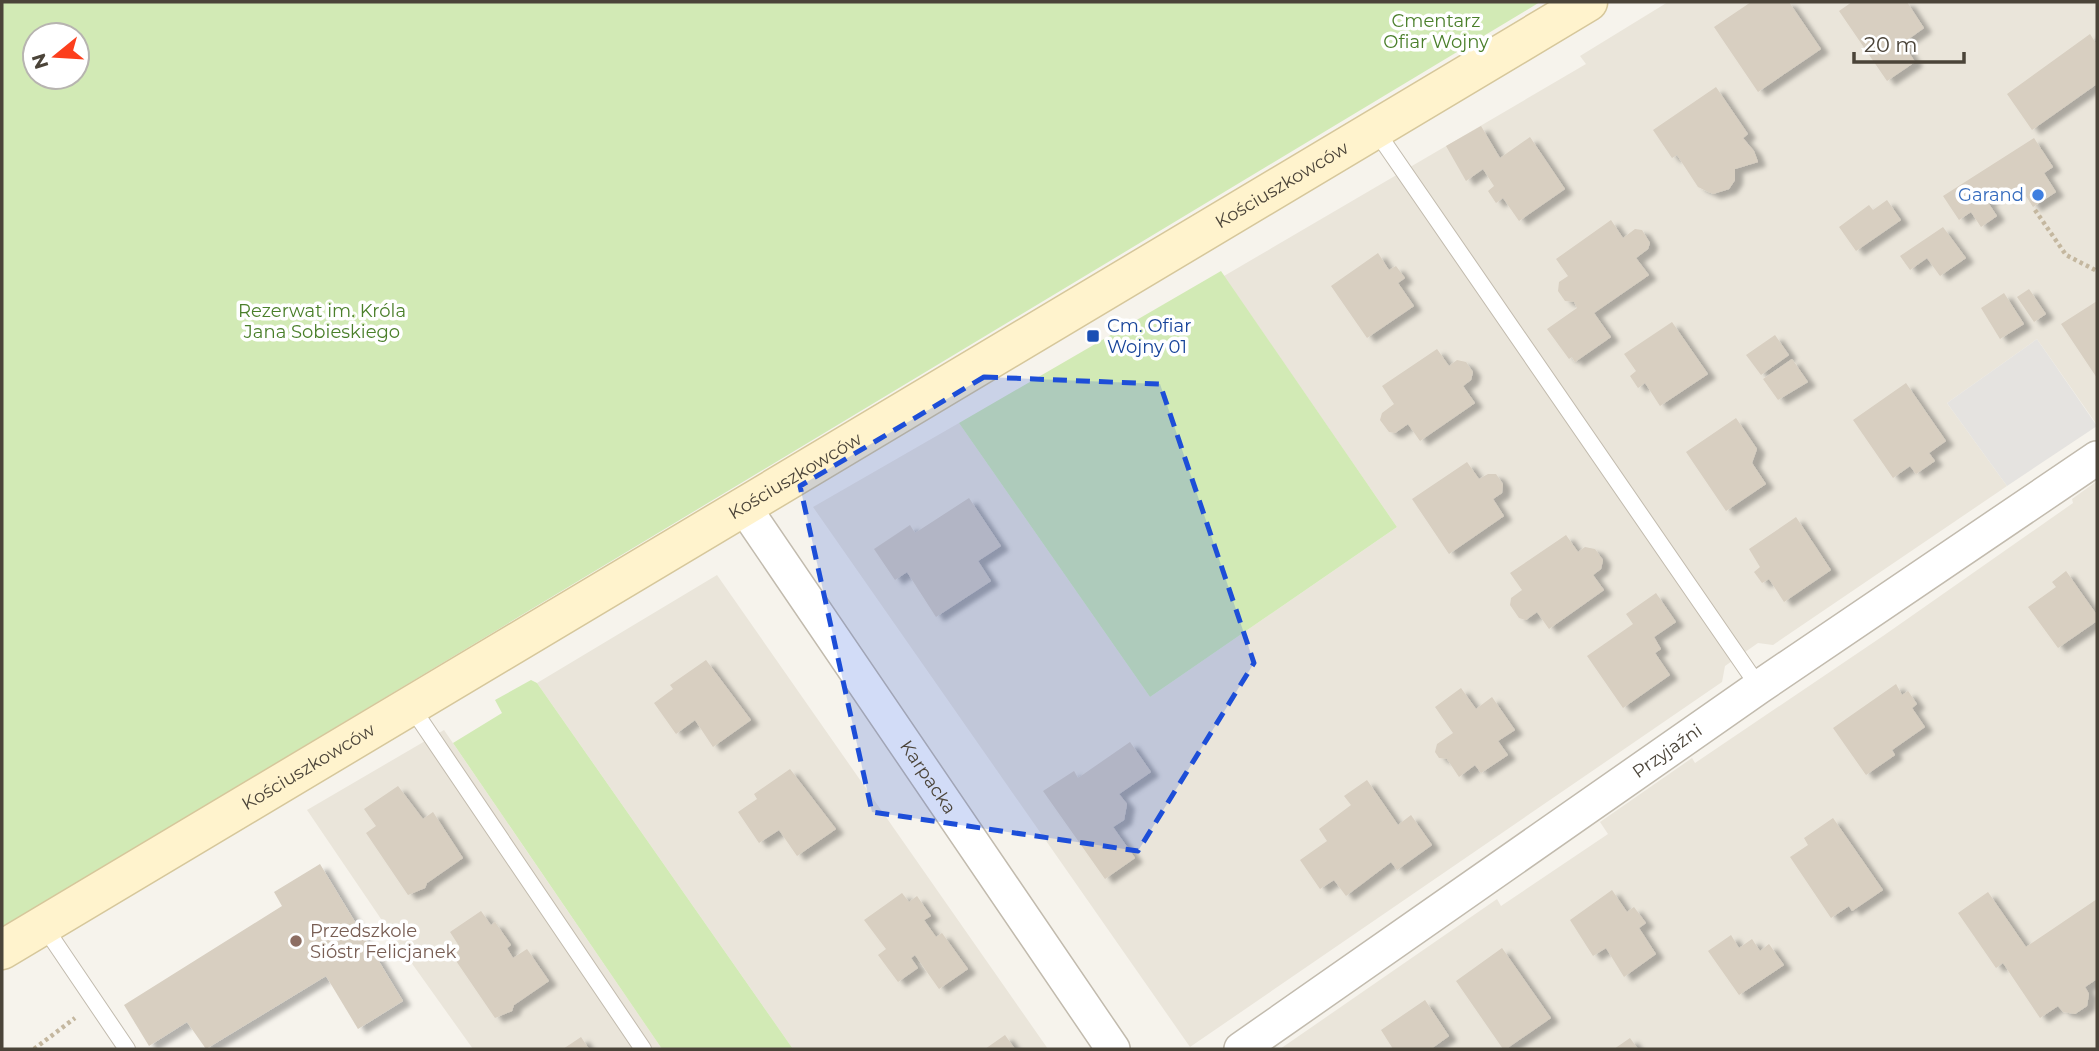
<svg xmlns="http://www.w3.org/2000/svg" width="2099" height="1051" font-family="Montserrat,sans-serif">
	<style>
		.residential { fill: #eae5da }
		.green { fill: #d2eab5; fill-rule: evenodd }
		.parking { fill: #e5e3e0 }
		.building { fill: #d8cfc1; filter: url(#shadow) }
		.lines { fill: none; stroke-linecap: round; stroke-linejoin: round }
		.lane-casing { stroke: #c2bbae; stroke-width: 18 }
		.street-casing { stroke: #c2bbae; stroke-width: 36 }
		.secondary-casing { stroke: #d6c79b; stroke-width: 41 }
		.path { stroke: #c4b79f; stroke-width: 4.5; stroke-dasharray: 3.5 3.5; stroke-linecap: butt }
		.lane { stroke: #fff; stroke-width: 16 }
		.street { stroke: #fff; stroke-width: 33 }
		.secondary { stroke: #fff3cd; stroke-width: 38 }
		.marked { fill: #1d4ed8; fill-opacity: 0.2; stroke: #1d4ed8; stroke-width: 5; stroke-dasharray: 14 9; stroke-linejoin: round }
		.shop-dot { fill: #3f7fe0; stroke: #fff; stroke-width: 2.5 }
		.transit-dot { fill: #1a4fb4; stroke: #fff; stroke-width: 2.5 }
		.education-dot { fill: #8d6e63; stroke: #fff; stroke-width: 2.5 }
		.labels { text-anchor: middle; stroke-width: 7; stroke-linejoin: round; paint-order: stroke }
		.park-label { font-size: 18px; fill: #4a7f2a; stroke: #fff }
		.street-label { font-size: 18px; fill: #4b4439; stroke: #fff }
		.shop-label { font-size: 18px; fill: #366cbe; stroke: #fff; text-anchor: end }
		.transit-label { font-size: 18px; fill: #164399; stroke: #fff; text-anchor: start }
		.education-label { font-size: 18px; fill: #785e54; stroke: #fff; text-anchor: start }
	</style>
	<defs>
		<filter id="shadow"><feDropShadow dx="8" dy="4.5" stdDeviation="2" flood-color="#0004"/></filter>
	</defs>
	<rect width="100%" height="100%" fill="#f6f3ec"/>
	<path class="residential" d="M1668 2H2097V425L2037 339 1947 403 2007 486 1773 645 1758 643 1725 666 1722 682 1190 1047 813 507 959 423 1150 697 1397 527 1224 276 1586 64 1580 56Z
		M2097 481V1049H1280L1497 899 1501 906 1608 834 1600 822 1692 758 1695 763 1883 636 2073 503 2072 499Z
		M717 575 1048 1049H793L537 683Z
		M444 730 662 1049H473L398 944 307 810Z"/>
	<path class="green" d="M2 2H1540L2 928ZM35 35H77V77H35Z
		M1221 271 1397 527 1150 697 959 423Z
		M531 680 537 683 793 1049H662L453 743 502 713 495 700Z"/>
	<path class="parking" d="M2037 339 2097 426 2007 486 1947 403Z"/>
	<path class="building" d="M1751 2H1789L1821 49 1758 92 1714 27Z
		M1852 2H1907L1924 28 1903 43 1915 62 1887 81 1839 11Z
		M2090 34 2097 45V84L2032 130 2007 94Z
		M1716 87 1748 134 1743 138 1754 151 1758 162 1735 169V180L1729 189 1713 194 1698 187 1677 155 1672 158 1653 130Z
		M1481 126 1500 158 1530 137 1565 189 1519 221 1503 198 1496 203 1488 191 1494 186 1483 169 1466 181 1446 146Z
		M2034 138 2053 167 2044 173 2056 192 2033 207 2021 188 2006 198 2002 191 1987 201 1997 216 1981 227 1971 212 1959 220 1943 196Z
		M1887 200 1901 220 1856 251 1839 227 1869 205 1873 210Z
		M1611 220 1623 238 1635 229 1642 230 1650 243 1648 249 1636 258 1649 275 1594 313 1611 337 1575 362 1572 357 1569 359 1547 329 1577 308 1574 302 1565 301 1558 291 1559 282 1568 276 1556 259Z
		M1943 227 1966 258 1940 276 1927 258 1910 270 1900 256Z
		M1378 253 1389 270 1396 266 1405 278 1398 283 1414 306 1367 338 1331 286Z
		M2029 289 2046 314 2034 322 2017 297Z
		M2004 293 2024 324 2000 339 1981 308Z
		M2097 301V378L2061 324Z
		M1672 322 1708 374 1660 406 1645 383 1638 388 1630 376 1636 371 1624 354Z
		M1775 335 1789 355 1761 375 1746 355Z
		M1437 349 1449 366 1457 360 1466 362 1473 372 1471 380 1463 386 1475 403 1420 441 1408 424 1395 433 1389 432 1380 420 1382 413 1394 404 1382 386Z
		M1792 359 1808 382 1778 400 1763 379Z
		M1906 383 1946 441 1929 453 1935 461 1916 474 1910 466 1893 478 1853 420Z
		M1736 418 1757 449 1752 463 1766 484 1726 511 1686 452Z
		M1467 462 1479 479 1488 474H1496L1503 484 1502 493 1493 499 1504 516 1449 554 1412 499Z
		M969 498 1001 546 978 561 991 581 936 617 907 572 895 580 874 549 910 525 915 533Z
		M1796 517 1831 570 1784 602 1769 579 1762 583 1754 572 1760 567 1749 549Z
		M1566 535 1578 552 1585 547 1595 549 1603 560 1601 569 1593 575 1604 590 1549 629 1537 612 1526 620 1519 618 1510 605 1511 598 1522 590 1510 573Z
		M2066 571 2097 615V621L2058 648 2028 607 2056 587 2052 582Z
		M1656 593 1676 622 1654 637 1661 649 1655 653 1670 675 1623 708 1587 656 1633 624 1626 614Z
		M706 660 751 720 713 747 695 720 676 734 654 703 673 689 670 685Z
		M1896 684 1902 695 1908 691 1917 704 1912 708 1925 727 1892 750 1895 755 1866 775 1833 728Z
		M1461 688 1476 709 1492 697 1515 730 1498 741 1508 755 1481 773 1475 765 1459 777 1447 759 1439 758 1435 752 1437 744 1453 733 1435 707Z
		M1130 742 1151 772 1119 794 1127 804 1124 820 1113 827 1135 858 1105 879 1043 791 1074 771 1078 778Z
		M790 769 836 829 797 856 779 830 759 843 738 812 757 799 754 794Z
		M1367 780 1398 825 1411 815 1432 845 1397 870 1391 862 1346 896 1334 880 1320 889 1300 860 1327 841 1319 829 1351 805 1344 796Z
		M398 786 423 819 433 812 463 858 427 883 425 888 408 895 366 833 376 826 364 809Z
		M1833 818 1883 890 1852 911 1849 906 1831 918 1790 857 1808 845 1804 838Z
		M320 864 403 1001 358 1029 326 976 206 1049 187 1022 149 1046 124 1005 282 906 274 892Z
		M1612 890 1627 912 1634 907 1646 923 1639 928 1656 954 1624 977 1606 948 1593 956 1570 920Z
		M1988 892 2026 947 2097 899V979L2085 987 2089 994 2087 1006 2075 1014 2063 1012 2058 1006 2040 1018 2003 963 1996 968 1958 913Z
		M902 893 909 902 917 896 931 916 924 920 936 937 942 933 968 969 939 989 915 955 911 958 918 968 898 982 878 955 886 949 864 920Z
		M481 911 491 925 495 922 511 945 507 948 513 958 527 949 549 981 514 1005 512 1011 495 1018 450 952 459 946 450 932Z
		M1731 935 1739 948 1752 939 1760 951 1769 944 1784 965 1739 995 1708 951Z
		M1502 948 1551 1018 1506 1049H1503L1456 981Z
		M1425 1000 1449 1036 1431 1049H1393L1381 1030Z
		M1005 1035 1015 1049H985Z
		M581 1037 589 1049H563Z
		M1630 1038 1638 1049H1614Z"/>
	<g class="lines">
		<defs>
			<path id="lane" d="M1376 131 1759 687
				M410 705 643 1049
				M43 925 127 1049"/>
			<g id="street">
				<path id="s1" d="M744 507 1113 1049"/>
				<path id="s2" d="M1241 1049 1759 687 2097 458"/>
			</g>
			<g id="secondary">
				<path id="s3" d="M2 950 1588 2"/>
			</g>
		</defs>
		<use href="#lane" class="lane-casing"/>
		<use href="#street" class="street-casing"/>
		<use href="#secondary" class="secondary-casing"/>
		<path class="path" d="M2035 210 2066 255 2097 271
			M34 1049 75 1018"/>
		<use href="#lane" class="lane"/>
		<use href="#street" class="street"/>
		<use href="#secondary" class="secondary"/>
	</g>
	<path class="marked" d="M984 377 1160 384 1254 663 1138 851 872 812 800 486Z"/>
	<circle class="shop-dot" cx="2038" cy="195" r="7"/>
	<rect class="transit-dot" x="1086" y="329" width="14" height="14" rx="3.5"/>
	<circle class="education-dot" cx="296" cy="941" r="7"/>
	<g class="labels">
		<g class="park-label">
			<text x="1436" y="27">Cmentarz<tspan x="1436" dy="21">Ofiar Wojny</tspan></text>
			<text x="322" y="317">Rezerwat im. Króla<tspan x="322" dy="21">Jana Sobieskiego</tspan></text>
		</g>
		<g class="street-label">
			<text dy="6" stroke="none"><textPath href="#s3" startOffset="1491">Kościuszkowców</textPath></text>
			<text dy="6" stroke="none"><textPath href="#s3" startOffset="924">Kościuszkowców</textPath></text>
			<text dy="6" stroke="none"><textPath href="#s2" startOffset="520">Przyjaźni</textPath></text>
			<text dy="6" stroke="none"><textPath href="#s3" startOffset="357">Kościuszkowców</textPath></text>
			<text dy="6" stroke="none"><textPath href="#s1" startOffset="327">Karpacka</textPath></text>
		</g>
		<g class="shop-label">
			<text x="2024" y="201">Garand</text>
		</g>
		<g class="transit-label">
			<text x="1107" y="332">Cm. Ofiar<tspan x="1107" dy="21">Wojny 01</tspan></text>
		</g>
		<g class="education-label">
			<text x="310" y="937">Przedszkole<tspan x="310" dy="21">Sióstr Felicjanek</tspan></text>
		</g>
	</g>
	<rect width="2099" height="1051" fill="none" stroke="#4b4439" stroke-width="7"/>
	<g transform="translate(56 56) rotate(252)"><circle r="33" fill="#ffffff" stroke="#b7b4b0" stroke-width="2"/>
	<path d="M0-5L12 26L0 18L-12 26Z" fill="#fc3f1d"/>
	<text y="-10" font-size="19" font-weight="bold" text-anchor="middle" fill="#4b4439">N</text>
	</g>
	<path d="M1854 52v10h110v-10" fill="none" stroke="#4b4439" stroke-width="3.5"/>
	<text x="1864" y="52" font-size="21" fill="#4b4439" stroke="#ffffff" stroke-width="5" paint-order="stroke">20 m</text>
</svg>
